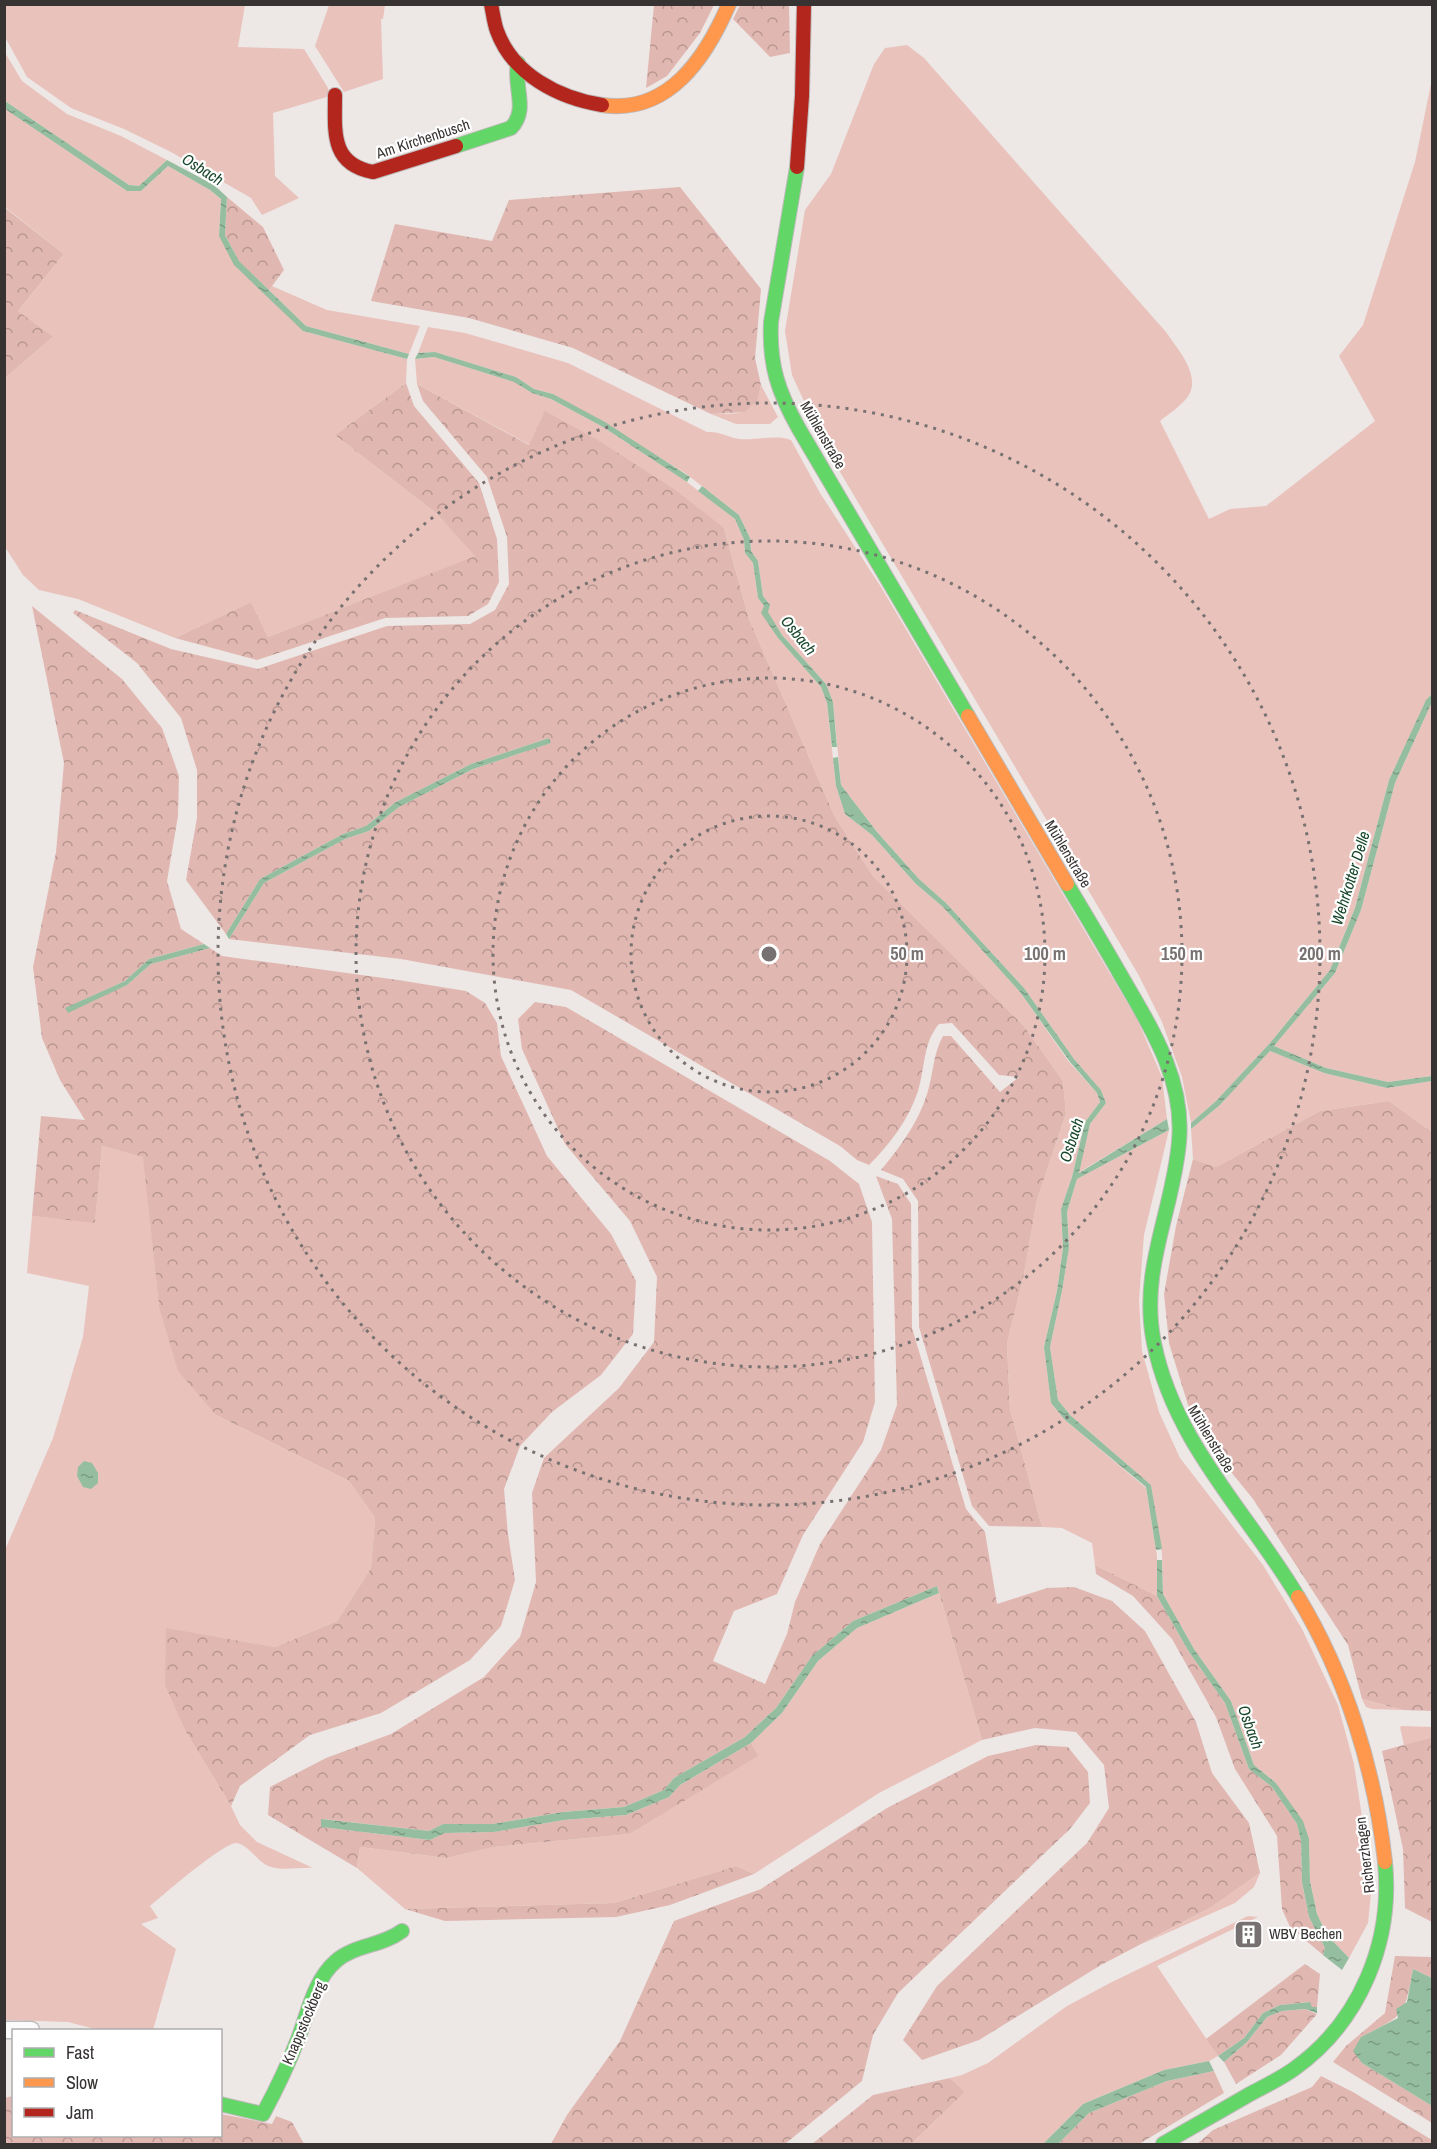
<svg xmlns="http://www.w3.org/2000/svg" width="1437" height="2149" font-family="'Archivo Narrow',sans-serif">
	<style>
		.green { fill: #eac2bc }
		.forest { fill: url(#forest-crowns) }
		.water { fill: url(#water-ripples) }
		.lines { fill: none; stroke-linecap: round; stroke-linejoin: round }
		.street-casing { stroke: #bebab9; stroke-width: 19 }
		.fast-casing { stroke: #bebab9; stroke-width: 16 }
		.slow-casing { stroke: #bebab9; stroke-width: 16 }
		.jam-casing { stroke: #bebab9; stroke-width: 16 }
		.street { stroke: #fcfbfb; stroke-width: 16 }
		.fast { stroke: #63d668; stroke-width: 14 }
		.slow { stroke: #ff974d; stroke-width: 14 }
		.jam { stroke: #b3261e; stroke-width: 14 }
		.ring { fill: none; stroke: #777271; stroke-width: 3; stroke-dasharray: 3 6 }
		.labels { text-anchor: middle; stroke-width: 4.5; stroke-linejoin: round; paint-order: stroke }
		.street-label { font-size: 15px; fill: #373332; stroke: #fff }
		.poi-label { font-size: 15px; fill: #373332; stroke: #fff; text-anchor: start }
		.water-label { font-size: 16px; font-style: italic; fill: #18472b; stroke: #fff }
		.centre { fill: #777271; stroke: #fff; stroke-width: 3 }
		.ring-label { font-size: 18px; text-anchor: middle; font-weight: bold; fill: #777271; stroke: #fff; stroke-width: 4.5; stroke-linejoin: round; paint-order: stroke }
	</style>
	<defs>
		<pattern id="forest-crowns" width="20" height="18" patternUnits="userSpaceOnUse" patternTransform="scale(1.5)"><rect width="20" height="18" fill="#e1b8b1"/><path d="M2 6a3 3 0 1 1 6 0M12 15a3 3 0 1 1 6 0" fill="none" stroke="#b79691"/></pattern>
		<pattern id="water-ripples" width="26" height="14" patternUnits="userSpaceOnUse" patternTransform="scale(1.5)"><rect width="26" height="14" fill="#95bea0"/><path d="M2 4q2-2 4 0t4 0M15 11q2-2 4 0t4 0" fill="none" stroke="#7a9b83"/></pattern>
	</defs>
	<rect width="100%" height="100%" fill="#ede7e6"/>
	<path class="green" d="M4 5H245L238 47 304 49 328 88 330 96 273 113 275 176 299 198 262 215 251 198 171 152 124 129 71 108 27 77 5 37Z
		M329 5H385L383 19H381L383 79 344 92 315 46Z
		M907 45 924 58 1166 332C1178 350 1204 378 1186 399 1179 407 1169 414 1160 421L1209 519 1230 509 1266 506 1375 421 1339 356 1363 325 1415 162 1432 79V694L1426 701 1389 780 1355 908 1330 970 1270 1043 1216 1101 1191 1123 1182 1077 1162 1022 1138 974 824 445 792 375 785 331 805 210 831 174 874 64 885 48Z
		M4 51 22 81 67 114 121 136 167 160 139 186 129 185 5 101Z
		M4 108 127 191H141L168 166 210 190 221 199 219 236 303 331 407 359 406 383 335 435 437 514 476 556 268 637 251 602 175 638 78 599 39 590 23 575 5 547V378L52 338 18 311 64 254 5 207Z
		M272 286 327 310 420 326 409 354 306 326 269 290Z
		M428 327 465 333 568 363 707 432C718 431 728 437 739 439 756 441 775 434 791 440L820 493 881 587 1138 1021 1162 1077 1167 1119 1078 1173 1090 1124 1106 1103 1101 1090 1074 1059 1024 988 946 903 919 879 877 832 841 785 833 702 826 684 782 635 767 612 770 605 763 596 758 561 751 551 750 538 739 515 685 473 553 394 534 389 516 377 435 352 418 353Z
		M434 357 514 382 532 393 551 399 603 427 683 479 735 519 744 540 745 553 753 563 758 598 764 606 778 638 821 687 827 703 836 786 845 814 872 835 916 884 943 907 1020 992 1069 1062 1097 1093 1100 1102 1085 1122 1072 1177 1061 1209 1063 1248 1057 1291 1044 1347 1051 1403 1065 1420 1146 1488 1157 1555V1596L1095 1565 1092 1543 1062 1528 1042 1527 1010 1409 1007 1343 1023 1279 1037 1200 1066 1114 1063 1081 1024 1026 873 876 835 817 749 619 724 528 545 412 530 445 417 384 415 359Z
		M761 385 778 417 770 424H736L711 414C740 413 752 418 761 385Z
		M1432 702V1076L1388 1082 1326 1068 1274 1046 1335 973 1361 910 1395 783Z
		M1270 1051 1324 1073 1387 1088 1432 1081V1132L1389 1101 1320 1111 1216 1167 1193 1159 1191 1129 1220 1105Z
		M1169 1130 1144 1235 1139 1300 1142 1351 1159 1412 1180 1458 1263 1565 1302 1629 1338 1705 1354 1764 1372 1883 1368 1923 1349 1958 1327 1935 1317 1914 1310 1881 1309 1839 1276 1783 1254 1765 1231 1701 1194 1649 1163 1594 1162 1554 1151 1485 1070 1415 1058 1400 1050 1347 1062 1291 1069 1248 1067 1212 1077 1179Z
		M102 1146 144 1157 159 1307 216 1415 349 1481 375 1518 371 1568 337 1621 275 1647 166 1629 186 1732 231 1806 240 1825 257 1842 313 1868C300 1867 284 1871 271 1867 258 1863 250 1846 237 1843 225 1841 162 1896 150 1906L158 1918 141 1924 176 1949 153 2030H99L68 2022 5 2020V1550L53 1438 83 1337 89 1286 27 1273 32 1216 95 1222Z
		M939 1593 982 1740 879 1793 754 1874 736 1866 614 1903 405 1909 357 1868 360 1847 446 1858 492 1847 630 1834 757 1756 751 1743 782 1713 818 1661 857 1628Z
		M1362 1699 1403 1710 1372 1709 1366 1707Z
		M1402 1726 1432 1727V1737L1404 1745 1400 1727Z
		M1260 1873 1254 1887 1235 1903 1142 1944 1210 1908Z
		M1248 1916 1258 1917 1157 1966 1218 2056 1209 2061 1164 2070 1083 2104 1043 2144H911L965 2092 950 2078 962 2075 988 2063 1067 2006 1110 1983Z"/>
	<path class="forest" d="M654 5H714L700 33 667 76 646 88Z
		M740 5H789L790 53 770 57 733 19Z
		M680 187 761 289 755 358 761 385 757 401 745 412 711 414 573 348 469 318 371 301 395 224 492 241 509 200Z
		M227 197 263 227 284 270 269 290 239 261 225 235Z
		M4 207 64 254 18 311 53 337 5 378Z
		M406 383 414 406 479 483 497 539 499 582 488 604 468 616 385 618 257 660 175 638 251 602 268 637 475 556 437 514 335 435Z
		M417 384 529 445 545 411 596 439 674 489 724 528 749 619 835 817 873 876 1024 1026 1063 1081 1066 1114 1037 1200 1023 1279 1007 1343 1010 1409 1042 1527 989 1526 972 1506 919 1327 918 1201 903 1179 881 1170C900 1147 918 1123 927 1094 933 1076 933 1053 943 1036H951L1000 1092 1019 1077 999 1075 952 1023 939 1024C923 1042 925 1069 918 1091 909 1119 890 1144 869 1165L857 1160 840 1146 571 990 401 959 229 939 264 883 345 839 369 831 399 807 473 769 550 743 549 738 471 764 396 802 366 826 343 834 260 879 226 934 186 880 197 818V770L181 718 137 663 73 613 75 610 171 649 258 669 387 626 470 624 495 610 509 584 507 537 487 477 423 401Z
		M32 606 122 679 162 728 179 776 178 816 167 881 181 929 204 944 149 959 125 981 66 1008 127 985 151 964 210 948 222 956 398 980 466 991 485 1003 497 1023 501 1056 547 1156 611 1234 636 1281 633 1334 601 1375 552 1412 520 1446 504 1489 508 1534 515 1580 501 1626 470 1660 381 1713 310 1735 240 1786 231 1806 186 1732 165 1685 166 1628 275 1647 337 1621 371 1568 375 1518 349 1481 216 1415 178 1371 159 1307 143 1157 102 1146 95 1223 32 1216 41 1116 85 1120 60 1080 42 1038 33 967 56 852 64 763Z
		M535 1002 566 1007 830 1161 859 1184 872 1222 875 1402 863 1442 803 1535 777 1594 734 1611 713 1661 765 1684 787 1634 795 1602 820 1544 881 1450 897 1405 892 1219 876 1176 898 1184 911 1204 912 1328 966 1509 985 1532 997 1604 1047 1588 1074 1587 1112 1601 1145 1631 1196 1722 1212 1773 1249 1823 1260 1873 1210 1908 1101 1965 979 2040 922 2060 903 2040 937 1986 1087 1843 1109 1808 1104 1765 1076 1732 1035 1728 982 1740 937 1586 853 1621 812 1656 776 1708 745 1737 674 1778 664 1790 624 1807 563 1812 493 1824H443L429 1831 322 1819 321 1827 430 1840 445 1833 494 1832 564 1820 626 1815 669 1797 680 1785 751 1743 758 1756 630 1834 493 1847 446 1858 360 1847 357 1868 268 1815 270 1787 326 1758 391 1734 484 1677 520 1637 536 1582 532 1493 544 1458 619 1388 654 1342 657 1277 630 1221 565 1144 522 1049 518 1019Z
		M1389 1101 1432 1132V1711L1403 1710 1362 1699 1348 1645 1253 1499 1214 1451 1188 1405 1169 1343 1164 1294 1176 1226 1193 1159 1216 1167 1320 1111Z
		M1095 1565 1157 1596 1189 1652 1225 1703 1249 1769 1272 1787 1297 1824 1301 1841 1302 1882 1309 1917 1325 1948 1323 1955 1290 1927 1282 1909 1277 1836 1235 1769 1216 1717 1172 1639 1133 1596 1096 1574Z
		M1432 1737V1922L1405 1908 1403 1849 1382 1751Z
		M1036 1745 1068 1747 1088 1772 1090 1803 1070 1829 898 1993 873 2035 862 2081 785 2144H551L567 2115 620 2041 674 1921 761 1889 887 1808 988 1756Z
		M736 1866 754 1874 670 1905 616 1917 445 1921 405 1909 614 1903Z
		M1395 1956 1432 1957V1978L1413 1969C1404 2018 1404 2015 1361 2037L1362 2063 1432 2106V2123L1333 2062 1346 2046 1385 2013Z
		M1305 1964 1320 1974 1317 2007 1312 2008 1309 2002 1280 2005 1263 2013 1244 2038 1218 2056 1206 2039Z
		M1305 2009 1317 2014 1281 2055 1236 2084 1224 2062 1247 2042 1267 2017 1282 2011Z
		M1214 2071 1224 2093 1139 2144H1058L1089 2113 1167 2081Z
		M1321 2076 1353 2092 1432 2140V2144H1197L1213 2130 1312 2087Z
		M950 2078 965 2092 911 2144H812L873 2095Z
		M13 2096 14 2136H220L221 2114 272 2124 276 2116 292 2122 304 2144H5L4 2098Z"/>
	<path class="water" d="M5 101 129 185 139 186 167 160 214 185 227 197 225 235 239 261 306 326 409 354 407 359 303 331 234 265 219 236 221 199 210 190 168 166 141 191H127L8 111 5 108Z
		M435 352 516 377 534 389 553 394 605 422 690 477 687 482 603 427 551 399 532 393 514 382 434 357 415 359 418 353Z
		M702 486 739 515 750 538 751 551 758 561 763 596 770 605 768 612 782 635 826 684 833 702 837 747H832L827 703 821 687 778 638 761 613 764 606 758 598 753 563 745 553 744 540 735 519 698 491Z
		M1432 694V702L1395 783 1361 910 1335 973 1274 1046 1326 1068 1388 1082 1432 1076V1081L1387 1088 1324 1073 1270 1051 1220 1105 1191 1129V1123L1216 1101 1270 1043 1330 970 1355 908 1389 780 1426 700Z
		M549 738 551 743 473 769 399 807 369 831 345 839 264 883 229 939 226 934 260 879 343 834 366 826 396 802 471 764Z
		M838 757 841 785 877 832 919 879 946 903 1024 988 1074 1059 1101 1090 1106 1103 1090 1124 1079 1173 1167 1119 1169 1130 1077 1179 1067 1212 1069 1248 1062 1291 1050 1347 1058 1400 1070 1415 1151 1485 1162 1549 1156 1550 1146 1487 1065 1420 1051 1403 1044 1347 1057 1291 1063 1248 1061 1209 1072 1177 1085 1122 1100 1102 1097 1093 1070 1062 1020 992 943 907 916 884 872 835 845 814 836 786 833 758Z
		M204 944 210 948 151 964 127 985 68 1013 65 1008 125 981 149 959Z
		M84 1461 92 1463 98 1473V1483L91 1489 83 1487 77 1476 78 1467Z
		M1157 1560H1162L1163 1594 1194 1649 1231 1701 1254 1765 1276 1783 1303 1821 1309 1839 1310 1881 1317 1914 1327 1935 1349 1958 1342 1970 1323 1955 1325 1948 1309 1917 1302 1882 1301 1841 1297 1824 1272 1787 1249 1769 1225 1703 1189 1652 1157 1596Z
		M937 1586 939 1593 857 1628 818 1661 782 1713 751 1743 680 1785 669 1797 626 1815 564 1820 494 1832 445 1833 430 1840 321 1827V1819L429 1831 443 1824H493L563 1812 624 1807 664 1790 674 1778 745 1737 776 1708 812 1656 853 1621Z
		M1413 1969 1432 1978V2106L1362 2063 1353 2051 1361 2037 1398 2018 1396 2009 1407 2002Z
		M1310 2002 1312 2007H1317V2013L1305 2009 1282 2011 1267 2017 1247 2042 1224 2062 1218 2056 1244 2038 1263 2013 1280 2005Z
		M1209 2061 1214 2071 1167 2081 1089 2113 1058 2144H1043L1083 2104 1164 2070Z"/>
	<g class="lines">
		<defs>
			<path id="street" d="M4 2030H31"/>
			<path id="fast" d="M456 146 511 128C529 109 513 87 518 63
				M797 167 771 322C769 365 778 392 799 429L968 716
				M1067 884C1085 914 1103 944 1120 974 1150 1026 1185 1079 1179 1142 1173 1212 1139 1270 1154 1343 1174 1443 1248 1513 1298 1597
				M220 2104 263 2114C276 2090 288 2065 298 2039 308 2013 314 1980 336 1961 354 1945 382 1946 402 1931
				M1163 2144C1192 2127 1221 2111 1250 2094 1265 2086 1280 2079 1294 2069 1360 2022 1393 1942 1385 1862"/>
			<path id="slow" d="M602 105C669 115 706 57 729 4
				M968 716 1067 884
				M1298 1597C1346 1676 1375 1771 1385 1862"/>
			<path id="jam" d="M491 4C493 13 494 23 497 31 513 75 559 98 602 105
				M335 95C335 131 330 164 373 172L456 146
				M797 167 802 96 804 4"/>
		</defs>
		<use href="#street" class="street-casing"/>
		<use href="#fast" class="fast-casing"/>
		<use href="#slow" class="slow-casing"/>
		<use href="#jam" class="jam-casing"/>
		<use href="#street" class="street"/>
		<use href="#fast" class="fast"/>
		<use href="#slow" class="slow"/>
		<use href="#jam" class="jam"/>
	</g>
	<g class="ring">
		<circle cx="769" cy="954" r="138"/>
		<circle cx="769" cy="954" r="276"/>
		<circle cx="769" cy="954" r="413"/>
		<circle cx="769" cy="954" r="551"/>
	</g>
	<defs>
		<symbol id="building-square" viewBox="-11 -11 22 22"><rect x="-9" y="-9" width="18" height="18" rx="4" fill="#777271" stroke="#fff"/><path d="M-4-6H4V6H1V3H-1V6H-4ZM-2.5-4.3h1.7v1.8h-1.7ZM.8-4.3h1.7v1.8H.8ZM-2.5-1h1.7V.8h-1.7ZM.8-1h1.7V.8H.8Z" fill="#fff"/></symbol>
	</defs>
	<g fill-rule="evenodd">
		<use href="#building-square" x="1232" y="1918" width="33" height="33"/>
	</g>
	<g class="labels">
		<g class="street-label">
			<text transform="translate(423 139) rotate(-18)" y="5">Am Kirchenbusch</text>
			<text transform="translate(823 435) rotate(60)" y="5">Mühlenstraße</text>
			<text transform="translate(1068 854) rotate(59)" y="5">Mühlenstraße</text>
			<text transform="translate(1211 1439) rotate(59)" y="5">Mühlenstraße</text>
			<text transform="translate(1365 1855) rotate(-97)" y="5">Richerzhagen</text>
			<text transform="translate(304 2023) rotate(-67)" y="5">Knappstockberg</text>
		</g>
		<g class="poi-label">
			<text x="1269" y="1939">WBV Bechen</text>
		</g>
		<g class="water-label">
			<text transform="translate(203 169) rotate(32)" y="6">Osbach</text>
			<text transform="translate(799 635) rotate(51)" y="6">Osbach</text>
			<text transform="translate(1350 878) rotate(-73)" y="6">Wehrkotter Delle</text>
			<text transform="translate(1071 1140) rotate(-72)" y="6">Osbach</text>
			<text transform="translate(1251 1727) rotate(70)" y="6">Osbach</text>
		</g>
	</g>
	<circle cx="769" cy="954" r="9" class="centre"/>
	<g class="ring-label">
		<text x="907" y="960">50 m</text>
		<text x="1045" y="960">100 m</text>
		<text x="1182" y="960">150 m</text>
		<text x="1320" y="960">200 m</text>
	</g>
	<rect width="1437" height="2149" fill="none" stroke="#373332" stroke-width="12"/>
	<rect x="12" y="2029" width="210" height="108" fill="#ffffff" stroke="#afadad" stroke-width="1.5"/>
	<rect x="24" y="2048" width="30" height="9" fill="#63d668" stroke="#afadad" stroke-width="1.5"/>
	<text x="66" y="2059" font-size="18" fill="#373332">Fast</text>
	<rect x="24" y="2078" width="30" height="9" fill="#ff974d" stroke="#afadad" stroke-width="1.5"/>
	<text x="66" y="2089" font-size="18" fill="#373332">Slow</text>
	<rect x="24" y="2108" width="30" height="9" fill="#b3261e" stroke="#afadad" stroke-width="1.5"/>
	<text x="66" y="2119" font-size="18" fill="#373332">Jam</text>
</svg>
